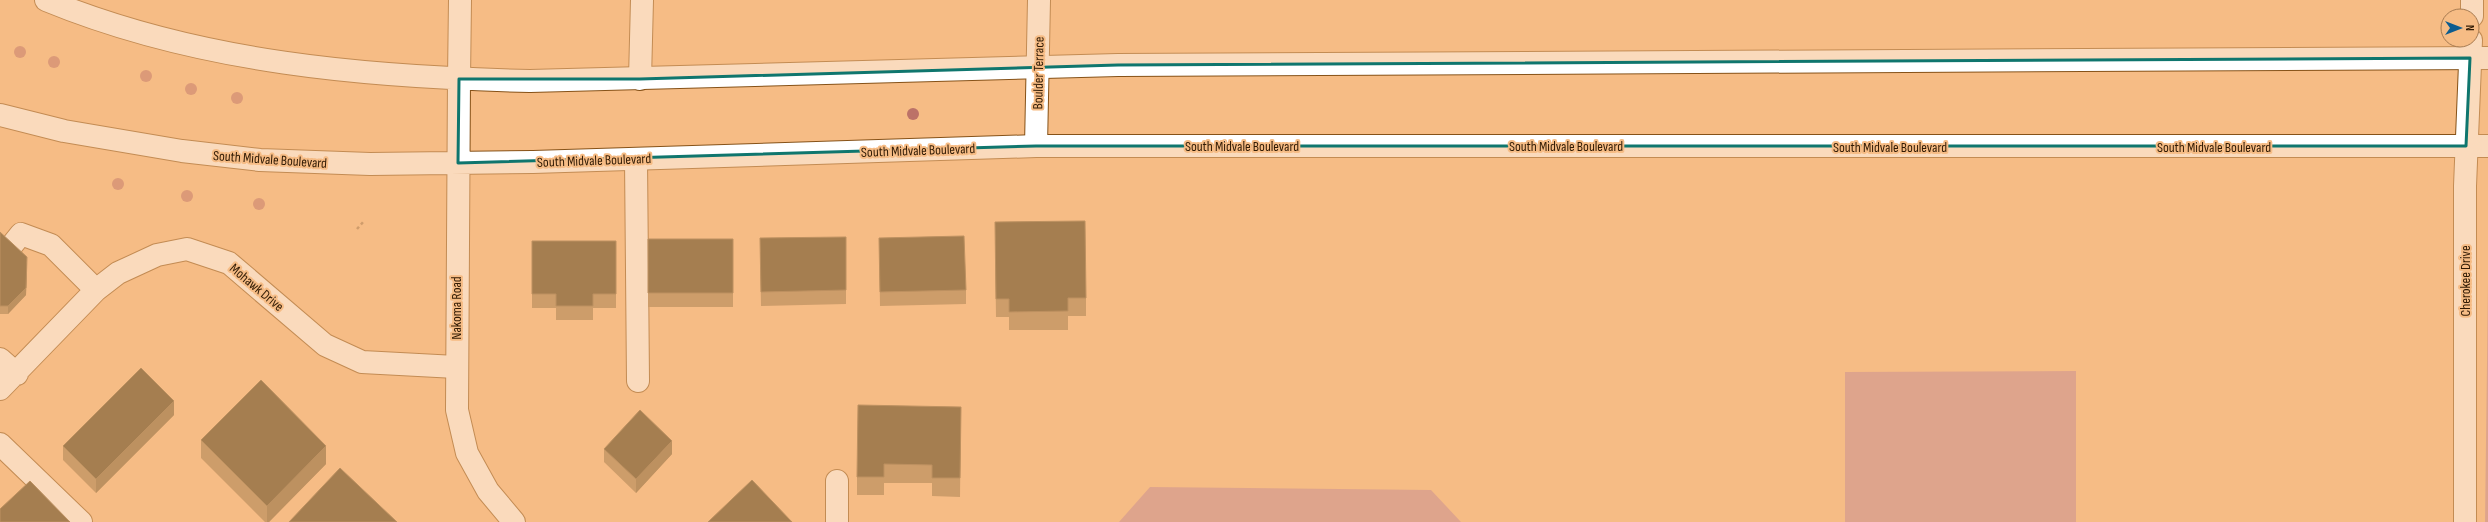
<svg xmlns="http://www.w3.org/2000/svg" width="2488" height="522" font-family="'Sofia Sans Condensed',sans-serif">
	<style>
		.green { fill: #c28895 }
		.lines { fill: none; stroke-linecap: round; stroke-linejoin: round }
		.minor-casing { stroke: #865218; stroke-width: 24 }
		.major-casing { stroke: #865218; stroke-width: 24 }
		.path { stroke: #a0764d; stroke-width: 2.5; stroke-dasharray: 3 3; stroke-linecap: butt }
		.minor { stroke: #fff; stroke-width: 22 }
		.major { stroke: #fff; stroke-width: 22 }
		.tree { fill: #bc7268 }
		.wall { fill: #9c784b }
		.shaded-wall { fill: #795d34 }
		.building { fill: #433411; stroke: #795d34 }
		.marked { fill: none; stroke: #0f766e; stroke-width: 3; stroke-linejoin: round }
		.labels { text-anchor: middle; stroke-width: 4; stroke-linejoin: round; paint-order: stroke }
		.street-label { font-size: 14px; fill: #301a04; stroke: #f6bc85 }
	</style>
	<rect width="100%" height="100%" fill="#f6bc85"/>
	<path class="green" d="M2488 283V522H2485Z
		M2076 371V522H1845V372Z
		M1150 487 1431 490 1461 522H1119Z"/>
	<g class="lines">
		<defs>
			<path id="minor" d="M2472 0V16
				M459 79 460 0
				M640 79 642 0
				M1036 146 1039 0
				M636 159 638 381
				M0 260 21 234 51 245 96 290
				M0 359 17 374
				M0 389 96 290 118 273 157 255 187 249 229 263 325 345 362 362 456 367
				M0 444 81 522
				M837 481V522
				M2465 522V186L2471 40"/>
			<path id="major" d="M46 0C199 63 367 77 530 81L1118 65 2488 58
				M459 79 457 410 467 453 488 491 514 522
				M0 115 64 131 182 151 260 160 370 164 533 162 1036 146H2488"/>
		</defs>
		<use href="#minor" class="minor-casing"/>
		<use href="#major" class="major-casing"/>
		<path class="path" d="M357 229 364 221"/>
		<use href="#minor" class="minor"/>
		<use href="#major" class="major"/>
	</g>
	<g class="tree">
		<circle cx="20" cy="52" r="6"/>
		<circle cx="54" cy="62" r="6"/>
		<circle cx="146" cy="76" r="6"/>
		<circle cx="191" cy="89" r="6"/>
		<circle cx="237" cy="98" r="6"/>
		<circle cx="913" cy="114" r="6"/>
		<circle cx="118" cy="184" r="6"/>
		<circle cx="187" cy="196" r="6"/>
		<circle cx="259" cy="204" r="6"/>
	</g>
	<path class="wall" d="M0 232 27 264 26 295 8 314H0Z
		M846 237V304L761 306 760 252Z
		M879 238 966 290V304L880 306Z
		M648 239H733V307H648Z
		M995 240 1086 298V316H1068V330H1009V317H996Z
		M532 241H616V308H593V320H556V308H532Z
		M961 407 960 497 932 496V483H884V495H857V477Z
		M174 415 96 493 63 460V446Z
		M201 440 326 464 269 522H265L201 458Z
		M604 449 672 454 636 493 604 462Z"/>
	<path class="shaded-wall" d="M27 264 26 295 8 314V306Z
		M174 401V415L96 493V479Z
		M672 441V454L636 493V479Z
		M326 446V464L269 522H267V506Z"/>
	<path class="building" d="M1085 221 1086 298H1068V311L1009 312V299H996L995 222Z
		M0 232 27 257 26 288 8 306H0Z
		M964 236 966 290 880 292 879 238Z
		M846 237V290L761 292 760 238Z
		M648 239H733V293H648Z
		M532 241H616V294H593V306H556V294H532Z
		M141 368 174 401 96 479 63 446Z
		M261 380 326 446 267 506 201 440Z
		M858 405 961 407 960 478H932V465L884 464V477H857Z
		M640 410 672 441 636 479 604 449Z
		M340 468 397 522H289Z
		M752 480 792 522H708Z
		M30 481 70 522H0V509Z"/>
	<path d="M0 0H2488V522H0ZM2470 58 2466 146H1036L458 163 459 79H640L1118 65Z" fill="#f6bc85" fill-opacity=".55" fill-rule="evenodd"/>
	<path class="marked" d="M2470 58 2466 146H1036L458 163 459 79H640L1118 65Z"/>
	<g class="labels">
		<g class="street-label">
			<text transform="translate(1038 73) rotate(-89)" y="5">Boulder Terrace</text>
			<text x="1242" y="151">South Midvale Boulevard</text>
			<text x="1566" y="151">South Midvale Boulevard</text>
			<text x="1890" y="152">South Midvale Boulevard</text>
			<text x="2214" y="152">South Midvale Boulevard</text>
			<text transform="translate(918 150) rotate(-2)" y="5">South Midvale Boulevard</text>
			<text transform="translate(270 159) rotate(4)" y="5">South Midvale Boulevard</text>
			<text transform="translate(594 160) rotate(-2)" y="5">South Midvale Boulevard</text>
			<text transform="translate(2465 281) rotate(-90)" y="5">Cherokee Drive</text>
			<text transform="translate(257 287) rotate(40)" y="5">Mohawk Drive</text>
			<text transform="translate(456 308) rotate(-90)" y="5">Nakoma Road</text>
		</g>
	</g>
	<g transform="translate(2460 28) rotate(90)"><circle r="19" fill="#f6bc85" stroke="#a77b51"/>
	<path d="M0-3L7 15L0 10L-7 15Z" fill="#0d5c8f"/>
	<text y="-6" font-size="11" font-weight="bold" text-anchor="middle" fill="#301a04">N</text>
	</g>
</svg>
